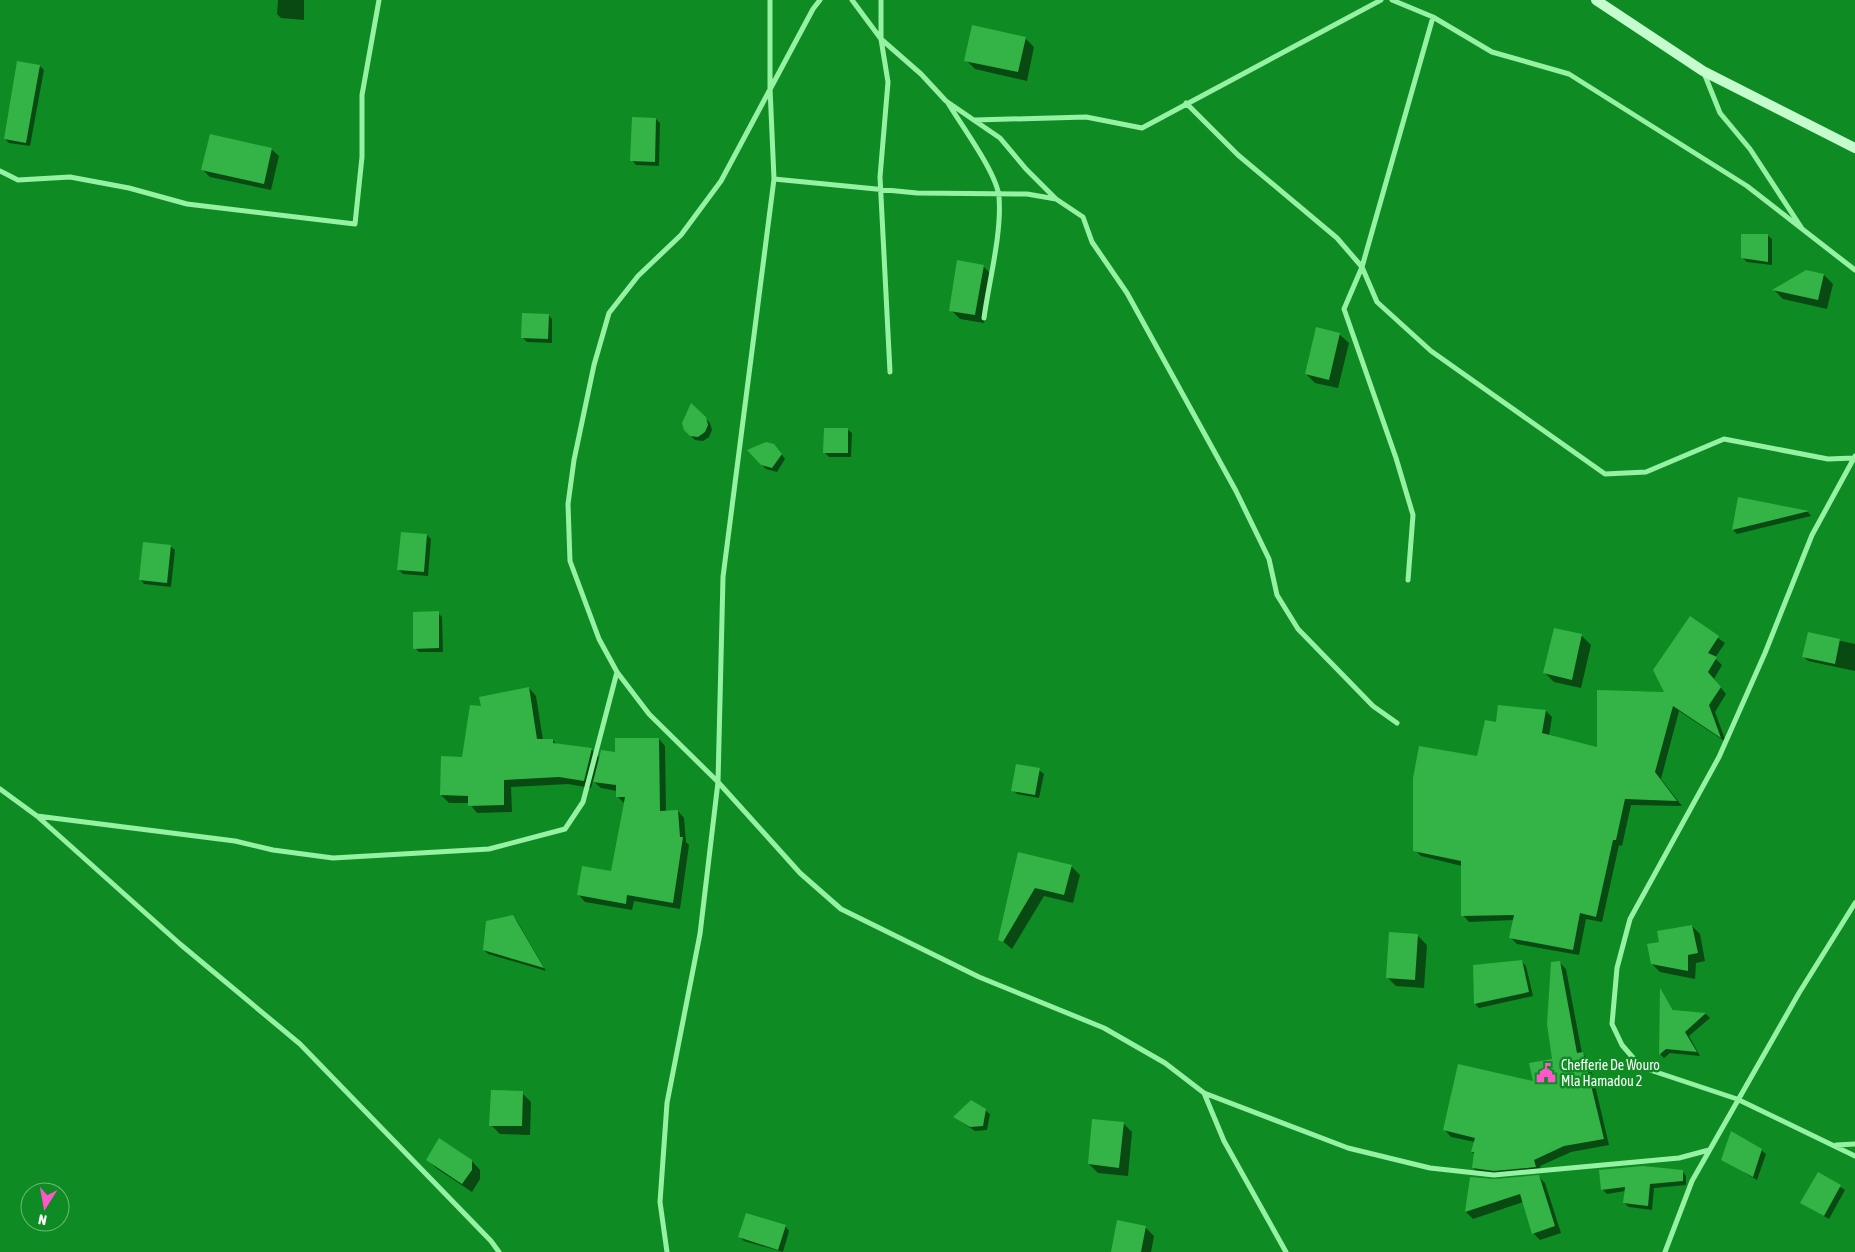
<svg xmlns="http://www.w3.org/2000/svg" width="1855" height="1252" font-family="'Asap Condensed',sans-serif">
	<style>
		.shadow { fill: #0007 }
		.building { fill: #34b346 }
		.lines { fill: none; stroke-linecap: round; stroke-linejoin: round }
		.street { stroke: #96f2a3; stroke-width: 5 }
		.secondary { stroke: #c4fcce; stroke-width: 10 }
		.labels { text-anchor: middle; stroke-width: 5; stroke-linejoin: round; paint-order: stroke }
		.poi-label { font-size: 14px; fill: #fff; stroke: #0f8b23; text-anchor: start }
	</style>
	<rect width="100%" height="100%" fill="#0f8b23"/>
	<path class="shadow" d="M278 0H304V20L281 18 277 14Z
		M1025 38 1034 47 1027 81 975 69 966 60Z
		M40 66 44 70 30 146 9 143 5 139Z
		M656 119 660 123 659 166 636 165 632 160Z
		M271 149 279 156 271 190 210 177 203 170Z
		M1767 235 1772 239V265L1747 262 1742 257Z
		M983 266 992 275 984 323 960 319 951 310Z
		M1824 275 1833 284 1827 309 1783 299 1774 290Z
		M548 315 552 319V343L527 342 523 338Z
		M1339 334 1349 343 1338 388 1315 383 1306 374Z
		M692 405 710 423 712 430 709 437 703 441 695 440 685 430Z
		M847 429 852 433 851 457H829L825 453Z
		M778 449 785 459 777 472 766 469 761 464Z
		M1739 499 1808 512 1811 516 1737 534 1733 530Z
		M427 535 431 539 428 576 403 574 399 570Z
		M170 546 175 550 171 587 144 584 140 579Z
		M438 613 442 617 443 652H419L415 648Z
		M1690 618 1725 643 1715 658 1722 665 1714 679 1726 694 1715 712 1726 742 1679 711 1661 779 1682 806 1631 805 1622 846 1619 845 1602 922 1586 919 1579 955 1517 944 1511 938 1514 920 1469 922 1463 915 1462 866 1421 856 1415 850 1478 758 1497 723 1546 711 1552 717 1549 736 1598 748 1666 693Z
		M1555 629 1582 636 1591 645 1581 688 1554 682 1545 673Z
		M1809 634 1855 644V671L1808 661 1804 657Z
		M529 688 536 696 543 740H553L557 745 592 750 600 758 659 739 665 746 666 812 678 811 684 818 686 842 689 845 680 909 634 901 632 910 585 902 579 895 612 872 624 803 617 796V791L601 788 593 781 591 788 568 784 511 787 512 812 477 813 469 803H449L441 795 463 758 482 707Z
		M1039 770 1044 774 1039 798 1017 794 1013 790Z
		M1019 854 1071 866 1080 875 1073 903 1044 896 1012 949 1000 939Z
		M513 917 517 921 546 971 488 954 484 950Z
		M1692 926 1700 934 1705 961 1696 963 1695 979 1660 972 1652 964 1661 943Z
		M1418 936 1427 945 1424 988 1396 986 1387 977Z
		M1522 962 1526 966 1533 996 1479 1008 1475 1004Z
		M1559 962 1566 969 1582 1053 1589 1060 1609 1145 1571 1152 1540 1166 1542 1173 1479 1174 1473 1168 1475 1155 1472 1152 1475 1142 1451 1137 1445 1130 1534 1083 1553 1060Z
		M1661 991 1674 1011 1706 1014 1710 1018 1689 1036 1700 1056 1670 1053 1664 1058 1660 1054Z
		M522 1093 531 1102 530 1135 500 1134 491 1125Z
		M985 1110 990 1114 987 1130 975 1131 954 1117Z
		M1123 1123 1132 1132 1128 1176 1098 1173 1089 1164Z
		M1761 1150 1766 1154 1757 1180 1722 1159Z
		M427 1159 471 1160 480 1170V1179L472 1192 436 1168Z
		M1682 1171 1686 1176V1185L1654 1188 1652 1210 1629 1207 1624 1203 1625 1191 1607 1194 1602 1189Z
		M1818 1173 1845 1190 1829 1219 1802 1203Z
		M1539 1177 1545 1183 1561 1233 1540 1240 1533 1233 1523 1202 1473 1219 1466 1212 1471 1178 1494 1181Z
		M785 1226 789 1231 783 1252 744 1241 740 1237Z
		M1145 1227 1154 1236 1151 1252H1112Z"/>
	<path class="building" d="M972 25 1026 37 1018 72 964 61Z
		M17 61 40 65 26 143 4 139Z
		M632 117 656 118 655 162 630 161Z
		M210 134 272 148 264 184 201 170Z
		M1741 234H1768V262L1741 258Z
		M957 260 984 265 975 315 949 311Z
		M1806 270 1824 274 1818 300 1772 290Z
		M522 313 549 314 548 339 521 338Z
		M1316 327 1340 333 1329 380 1305 374Z
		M691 403 706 417 708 425 705 432 698 437 690 436 684 430 682 423Z
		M824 428H848V453H823Z
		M766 442 774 444 782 454 772 468 761 465 747 450Z
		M1738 497 1809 511 1732 530Z
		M401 532 427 534 424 572 397 570Z
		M143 542 171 545 167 583 139 580Z
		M439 611V648L413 649V612Z
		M1690 616 1719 636 1708 653 1717 657 1708 672 1721 687 1709 705 1721 738 1673 706 1655 772 1677 801 1625 799 1616 840H1613L1596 917 1580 913 1573 950 1509 938 1514 915 1461 916V861L1413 851V778L1419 746 1477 756 1485 720 1496 722 1498 705 1546 710 1542 733 1597 747V690L1664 692 1653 670Z
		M1554 628 1582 634 1572 680 1543 673Z
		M1808 632 1840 639 1835 664 1802 657Z
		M529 687 537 739H553V743L592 748 584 781 559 777 504 780V805L468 806V796L440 795 441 756 462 757 470 705 481 706 479 697Z
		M615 738H659L660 811 678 810 680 837H683L673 903 627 895 626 904 577 895 582 866 611 871 625 797H616V785L593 782 601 750 615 752Z
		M1016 764 1040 768 1035 795 1011 791Z
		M1018 852 1072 865 1064 895 1035 888 1003 942 998 940Z
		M513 915 544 968 483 950 486 921Z
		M1692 925 1698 953 1688 955V971L1651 964 1647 944 1659 942 1657 931Z
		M1389 932 1418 934 1415 980 1386 978Z
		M1522 960 1529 992 1474 1004 1473 965Z
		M1560 961 1577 1053 1583 1052 1604 1139 1564 1146 1534 1160 1536 1167 1494 1171 1472 1168 1474 1152H1471L1475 1138 1443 1130 1458 1064 1533 1081 1529 1063 1552 1059 1547 1024 1551 962Z
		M1660 988 1673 1010 1706 1013 1685 1032 1697 1052 1666 1049 1659 1055Z
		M491 1090 523 1091 522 1126H489Z
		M971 1100 986 1109 983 1126 970 1127 953 1117Z
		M1092 1119 1124 1122 1119 1168 1088 1164Z
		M1731 1131 1762 1149 1753 1177 1721 1160Z
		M439 1138 472 1160V1170L462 1184 426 1160Z
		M1643 1166 1683 1170V1181L1650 1184 1648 1206 1623 1203 1625 1187 1601 1190 1599 1170Z
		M1818 1172 1841 1185 1824 1216 1800 1203Z
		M1539 1175 1555 1226 1532 1234 1520 1194 1465 1212 1470 1177 1494 1179Z
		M746 1213 786 1225 778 1250 738 1237Z
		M1117 1220 1146 1226 1141 1252H1111Z"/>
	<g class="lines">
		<path class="street" d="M820 0 813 9 721 181 681 235 638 276 609 313 594 365 574 460 568 504 570 561 599 639 617 672 649 714 718 782 800 873 841 909 979 977 1104 1028 1165 1063 1204 1093 1348 1148 1430 1168 1494 1175 1679 1158 1709 1150
			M852 0 881 39 921 74 946 101 1000 138 1026 169 1056 199 1083 217 1092 242 1127 293 1236 491 1269 559 1277 595 1298 629 1373 706 1397 723
			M881 0V39L888 82 880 177 890 372
			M1392 0 1433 17 1492 52 1569 74 1747 186 1855 270
			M1704 73 1720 113 1750 149 1801 227
			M948 103C961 125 997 173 999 197 1002 233 989 281 984 318
			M1186 103 1238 155 1337 238 1362 267 1377 302 1431 351 1605 474 1646 472 1724 439 1828 459 1854 458 1855 456
			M975 120 1086 117 1142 128 1381 0
			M0 171 18 180 70 177 129 188 187 204 355 224 362 157V95L379 0
			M774 179 917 193 1027 194 1056 199
			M1854 458 1812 535 1765 653 1719 757 1630 919 1617 968 1612 1024 1622 1045 1641 1067 1737 1099 1855 1156
			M1408 580 1413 515 1396 458 1344 309 1362 267 1433 17
			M0 789 37 816 180 944 300 1044 491 1241 499 1252
			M37 816 235 841 273 850 333 858 489 849 565 829 583 802 617 672
			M1204 1093 1224 1141 1286 1252
			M1836 1145 1855 1144
			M667 1252 660 1202 667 1103 700 934 718 782 723 577 774 179 770 88V0
			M1665 1252 1692 1181 1799 993 1855 903"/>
		<path class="secondary" d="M1596 0 1703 71 1855 148"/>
	</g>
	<defs>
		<symbol id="civic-bare" viewBox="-9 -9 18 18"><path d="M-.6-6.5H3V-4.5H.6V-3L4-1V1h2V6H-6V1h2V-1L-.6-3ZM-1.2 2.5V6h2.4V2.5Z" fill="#ff57cb" stroke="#0f8b23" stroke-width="2.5" paint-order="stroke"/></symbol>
	</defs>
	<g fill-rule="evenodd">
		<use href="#civic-bare" x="1532" y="1059" width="28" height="28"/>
	</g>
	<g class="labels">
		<g class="poi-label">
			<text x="1561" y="1070">Chefferie De Wouro<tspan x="1561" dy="16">Mla Hamadou 2</tspan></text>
		</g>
	</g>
	<g transform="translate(45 1207) rotate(191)"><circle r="24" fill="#0f8b23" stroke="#6fb97b"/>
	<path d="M0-4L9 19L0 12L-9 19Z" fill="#ff57cb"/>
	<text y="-8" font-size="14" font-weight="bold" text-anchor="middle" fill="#ffffff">N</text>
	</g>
</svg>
